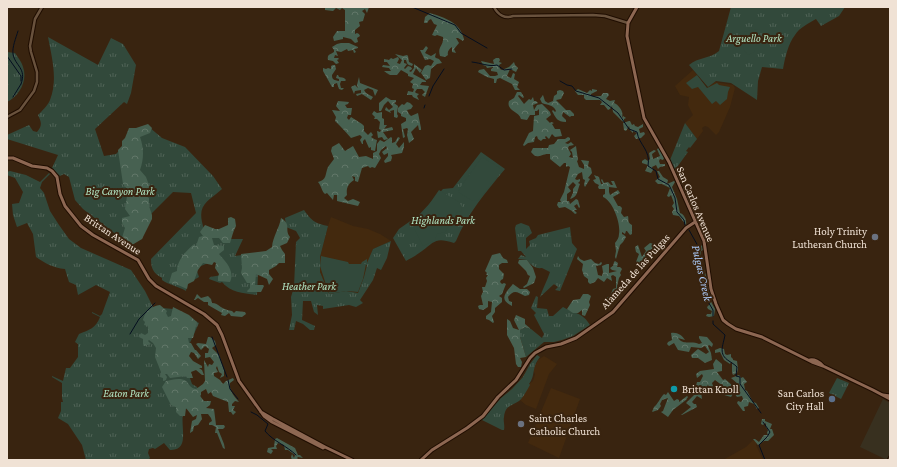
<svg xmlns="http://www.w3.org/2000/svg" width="897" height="467" font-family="'Crimson Pro',serif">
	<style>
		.commercial { fill: #38301f }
		.built { fill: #43290e }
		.grass { fill: url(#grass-tufts) }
		.forest { fill: url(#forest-crowns) }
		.garden { fill: #32493b }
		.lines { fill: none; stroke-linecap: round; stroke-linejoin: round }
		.stream { stroke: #040e1f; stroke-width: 1 }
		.tertiary-casing { stroke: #1f0d00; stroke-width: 4.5 }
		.secondary-casing { stroke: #1f0d00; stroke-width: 5 }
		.tertiary { stroke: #69523d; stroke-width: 2.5 }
		.secondary { stroke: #8d6752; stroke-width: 3 }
		.worship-dot { fill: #6b7280; stroke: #392410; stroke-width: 1.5 }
		.culture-dot { fill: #0f9aa8; stroke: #392410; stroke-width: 1.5 }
		.service-dot { fill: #5c6f8a; stroke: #392410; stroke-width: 1.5 }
		.labels { text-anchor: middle; stroke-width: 4; stroke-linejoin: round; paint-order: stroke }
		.park-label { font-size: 11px; font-style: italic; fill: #b2e7c5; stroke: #392410 }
		.street-label { font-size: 11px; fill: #f0e2d5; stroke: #392410 }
		.poi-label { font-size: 11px; fill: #f0e2d5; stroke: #392410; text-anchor: end }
		.water-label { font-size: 12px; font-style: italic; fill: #a7c5f1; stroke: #392410 }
	</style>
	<defs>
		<pattern id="grass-tufts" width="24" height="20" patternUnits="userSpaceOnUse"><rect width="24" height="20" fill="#32493b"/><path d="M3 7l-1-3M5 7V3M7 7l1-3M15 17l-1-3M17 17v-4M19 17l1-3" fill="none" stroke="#506356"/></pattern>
		<pattern id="forest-crowns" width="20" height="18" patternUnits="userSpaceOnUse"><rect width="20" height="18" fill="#476151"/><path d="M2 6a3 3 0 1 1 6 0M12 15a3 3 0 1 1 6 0" fill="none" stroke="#627769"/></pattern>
	</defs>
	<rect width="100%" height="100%" fill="#392410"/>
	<path class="commercial" d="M883 399 890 403V452L887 460 860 447Z"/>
	<path class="built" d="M693 70 707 88 715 82 733 85 735 88 730 107 719 132 716 135 708 127 705 126 702 128 703 131 697 139 685 123 693 115 688 105 689 97 680 95 675 86Z
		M331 217 353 226 368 229 380 234 391 241 373 249 367 264 364 277 358 293 346 291 328 294 320 272V257L328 226Z
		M544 356 557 364 549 374 536 409 526 405 520 400 530 385 529 384 533 381 535 374 533 370 538 360Z
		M551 388 580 399 559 458 528 443Z
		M753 440 757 442 756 445 763 460H723L746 447Z"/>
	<path class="grass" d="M731 7H845L839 16 821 26 816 19C809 23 799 28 795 35 788 44 785 58 783 69L762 67 758 81 757 100 731 83 716 81 708 87 689 65C698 57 710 59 719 51Z
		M48 37 98 65 111 38 123 44 136 65 131 93 127 104 124 102 95 129 104 156 116 154 131 138 149 127 162 138 185 147 213 176 222 189C206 203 196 205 204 229L224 239H243L235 256 263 252 258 274 257 295C243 293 231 293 222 282L220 283 209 279 210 277 222 275 218 259 196 268 199 277 187 284 186 291C178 286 169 285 162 280V278C153 273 151 268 151 259L196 213 191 193 173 192 150 215 126 242 83 209 75 200 69 177 64 174 60 176 52 168 58 155 7 139V135L29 125 33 131 37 132C42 126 42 123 38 115 42 111 48 105 50 100 58 80 52 58 48 37Z
		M7 52 15 53C18 58 22 62 23 67 28 81 19 96 7 102Z
		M685 123 697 139 690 148 689 147 686 151 688 152 675 170 670 160Z
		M481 152 505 169C486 192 467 214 456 241L454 243C436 237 435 241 422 251 417 255 411 258 406 261L393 238 399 229 419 215 443 189 453 188Z
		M10 171 26 175 40 182 49 173 50 174 42 182 40 188 44 193 50 211 59 225 69 239 81 248 131 270 145 291 153 307 173 309 199 323 183 358 192 384 197 387 205 408 185 409C177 420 193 451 170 450L164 443 155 449 153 448 149 449 148 453 150 458 148 460H86L82 445 68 424 58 418 61 411V402H63L62 398V383L52 377V376L63 381 66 368H70L78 357V344L75 342 79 334C89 330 96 328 100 317L92 313V312L100 316 102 314 110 292 96 285 78 295 76 285 69 282 65 269C53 268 45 263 36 257L33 234 27 223 17 227 13 215 12 204 19 203 23 192 15 178 7 175V172Z
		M304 210C312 221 314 223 328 226L320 257V272L329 294 346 291 358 293 364 277 367 265 361 264 362 262 367 259V263L373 249 391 241 387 258 381 270 377 268 373 280 360 300 363 303 356 307 349 305 323 309V306L317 305 318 315 314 312 311 301H303L302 320 315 326 314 330H310L303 324 296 321 294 330H289L292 315 291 297 294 287 296 242 300 238 296 231 286 227 285 218Z
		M521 223 529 226 532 233 526 238V249L530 245 529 241 536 238 538 235 570 227 572 243 577 249 560 291 555 290 558 287 554 284 540 297C543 288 547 281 550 272L542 268C535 269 531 265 527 260L518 259 521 255 526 257 521 251H518L515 228 516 225Z
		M536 296 538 297 537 308 547 309 549 316H553L563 307C575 314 582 312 590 325L573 336 562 340 554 342H544L526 357 520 337V330L525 327 531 329 542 338 544 334 534 315 536 313 531 308Z
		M537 355 540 357C531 368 536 375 529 384L530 385C527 390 523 398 519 401 512 406 505 405 504 417 503 421 505 425 504 430H502L482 420 501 398 512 389 523 377 530 364Z
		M837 378 849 383 841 399 829 393Z"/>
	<path class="forest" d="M325 7H369L367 13 365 9 362 11 365 14 363 21 359 22 360 26 355 30V34L357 33 359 34 360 36 357 38 358 42 355 43 351 39 343 37V39L334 41 333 37 337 31H345V10L342 8 340 10 336 8 333 11 325 10Z
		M430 13C445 18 460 22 464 39L463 41 458 38H456L459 43 454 49 456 53 452 52V47C449 49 447 52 448 55L445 57 440 56C437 46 444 46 443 37L437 35 435 36 432 35 437 25 434 24 431 19 429 20 427 23H424L425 17Z
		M341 43H349L358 47V48L354 49 356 52 354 53 353 50 348 51 347 49 341 52 336 51 338 56 335 55 334 58H338L339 59 337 60 339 63 336 64 333 61 328 60C327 54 330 55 334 52V50L332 47 337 44Z
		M426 46 428 48 425 53 431 56 436 53 435 57 436 58 439 59 442 63 437 64 431 69 430 78 426 80 421 73 425 66 428 65 431 66 434 61 430 59 425 60 420 50H423Z
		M395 54 403 56 407 55 408 56 409 62 413 64 412 66C408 65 407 64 406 60H404V63L407 64 404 68 405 69 408 66 411 67 412 69 409 71 411 72 414 68V64L422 70 420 73 416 68 413 74 426 81V82H422L420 85 429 86 425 97 422 95 425 92 422 89H417L415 92 416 93 419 94 417 96 419 100 413 97 412 95H407L408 91 413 92 414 89 412 88 413 84 410 82 414 78 408 76V74L401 70 397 75C389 75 391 76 384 71H391L389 68 382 67 383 65 390 66 387 62H384V59L389 60 391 58 393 59 398 57 399 59 397 63 400 64 402 60Z
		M496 58H499L500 60 499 62 502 63 499 65 500 69 502 70 509 67 514 62 515 65 518 68 516 72 510 69 507 76 511 78 513 73 515 74 514 79 519 82 517 87 520 90H515L512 84 500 78 497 79 496 83H494V79L487 77 478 72 479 70 484 69 490 76H495L498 75 497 72 491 71V69L493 68V67L487 68 486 66 483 65 481 61 494 64 493 60Z
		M333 65H335L336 69 332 75C332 80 334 80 339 81V79L336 78 337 75H338L339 77 344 78 346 80 345 81H341L340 84 341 88H344L342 90 339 89 337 83 334 84V87H332L323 71V68L326 69 328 68 331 69V66Z
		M359 77 360 83 378 90 375 96 373 90 368 88 364 90 366 93 373 97 371 100 362 94 357 96 356 94 361 93V90L355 91 354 94 351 87 355 85 358 88 357 85Z
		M578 89 587 93 590 90 592 91V89L597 90V91L591 94V96C595 97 597 96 601 96L603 93H608L609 95 606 99 610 101 615 100 614 103C619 105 624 112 622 117V118L623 116 626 118 624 119V122L622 121 613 112 612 106 610 109 608 110 604 105H600L602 102 600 100H586L584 98V95H578L575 91Z
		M560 90 563 91 564 93 561 99 556 100 566 110H570L574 114V116H571L570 117 563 112 562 116 566 120V122C557 122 556 118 552 111L553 110 555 112 556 111C554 105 547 105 542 103L540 99 543 95 545 101 548 103 553 101 554 96 557 94V91Z
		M517 92H521L524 97 523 98 519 95 518 96 524 104 529 99 531 100 533 97 534 101H536L538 103 533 105 534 110 537 105 542 104 550 112 551 115 546 119 550 123 551 122 554 123 552 124 555 129H560L562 136 555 137 552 134 549 139 546 136 545 137 546 139H543L541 141 538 139 537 136 535 137 534 142 528 143 524 146 523 145 529 133 533 131 534 116 539 115V109L537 111H535V115H530L527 120 521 119C519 111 506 111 509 101L514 98Z
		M386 97 391 100H396V102L394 103 398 106 397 114 398 116 397 118 394 117V110L390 111 391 113 385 110 386 107 389 110 393 107 388 101 384 105 381 111H379V103Z
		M338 101 349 102 348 104 345 105 347 108H352L351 115H348L347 118 349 120 351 117 362 124 364 126V131L368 135 371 132 373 135 371 137 374 139 377 140 375 151 371 150V147L369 148 365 139 363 141V144H362L360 140 362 137 360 135 351 138C346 132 341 127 335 121L336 117 332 110 340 111 336 106Z
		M407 102 410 103 413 106 411 109 407 110 409 114 411 116 418 113 421 128V130H419L418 125 411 132 414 139 409 143 407 135 408 129 407 128 403 129 405 137 403 138 401 124 406 121V118L401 116V114L398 112V108L402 104 404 105Z
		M374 111 377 113 382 112V118L384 119V125H387L384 129 392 127 393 129V130L383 132 388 139 384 140 382 137 378 138 377 131 380 132 381 130 379 129 380 122 377 119H374L375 117 372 114Z
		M629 121H630L632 125 634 124 635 126 638 127 643 124V127L639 129 640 133 644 132 645 134 641 138 636 139 634 136 637 133 633 131V133L630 130 629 126 626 131 624 130 623 123Z
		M148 124 152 128 150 133 140 137C144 149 144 158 140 170L146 177 150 188 143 191V194L149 198V206L152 215V219L142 239 132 245 121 241 125 228 122 223V218L130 216 125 209 128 190 123 184 118 150 122 146V141L125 138 129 128H136Z
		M391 137 392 138V143L395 142 398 137 400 138 396 144 399 148 404 142V147L402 153 391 155 392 157 391 161 385 163 384 161 388 156V153L384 155 382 152 387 148 386 146 381 150 379 154 381 158 375 168 372 167 370 168 368 166 362 168 358 182 355 181V177L352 176 354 180C348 184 346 188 347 195L344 198 348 201 353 199 360 202 358 206 337 201V195H334L333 200 327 193 325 194C322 192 322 187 318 182 327 180 325 174 328 167 330 164 332 162 334 159L331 151 332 147 339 143 345 151 353 146 359 157 366 156 373 159V153L377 151V144L380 140 384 142Z
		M568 137 570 138V140L565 143 568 144 571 142 574 145 569 146 568 148 571 154 569 157 573 158 572 152 570 150 576 146 578 160 577 161 579 167 584 169V165L581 160 589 161 588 166 591 168 592 173 588 178 590 179 585 187 584 185 585 180 583 179 582 172 578 174 575 179 577 180 580 179V181L578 183 580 184C577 191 578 197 570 199L573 193V189L576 185 573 182 568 187 571 191 567 194V201H569L570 204 576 199 578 200 580 207 579 208 577 204 574 206 577 210H574L577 213 575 214 572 211 565 207 559 208 557 205 558 202H561L560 200 564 192 570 167 568 166 566 167V163H564L560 167 550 159V154C540 153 538 161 531 152L533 148H548L549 145 554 144 558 139H565Z
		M659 148 664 158 663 160 660 159 659 161 660 164H665V166L660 167 658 169 656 165 652 167 653 170 651 173 645 171 648 165 642 163V161L645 159 648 161 650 159 649 153 654 150 656 151 652 154 653 159 660 156 657 149Z
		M657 171H659L663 177 668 180 667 184 674 181 675 182 672 187 677 199 680 213C684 214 687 220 686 225L679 216 673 215 672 212 674 209 672 206 674 203 671 195 669 197 667 196 670 188 662 184H658L655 181 660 177Z
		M594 175 599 177 601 184H603L601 180 602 179 604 183 608 182 611 185H613L611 181H614L617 188 609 187V192L610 195 618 190 620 193 613 197 618 206H620L622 208 621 213 624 217 628 216C629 220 627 222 632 225V234L630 235 627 231H626L625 234 622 232V234L624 235 626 237 623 242 620 245 616 259 615 257 616 251 615 243C617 240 619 238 619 234 621 224 613 201 603 197V195L605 194V189H599L598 187 599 185 595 183 593 180 596 179Z
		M231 217 235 219 236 226C233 231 232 237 230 243H223L219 238H212L214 245 224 246V250L219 254C226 262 235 271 230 282L218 281V277L219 274 215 268 216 263 214 262 212 265 203 263 198 270 194 281 188 284 187 289 178 285 169 283 172 273 177 271C177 261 185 252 193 245L196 246 199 237 203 236 200 232 205 225 215 229H219L228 225V218Z
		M281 218C292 225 284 229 290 237L287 243 280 246 282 250 285 254V263H279L276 266 269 270V274L273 279 269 285 267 279 256 274 255 285H263L264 286 261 292H248L247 291 250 288V283H247L241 273 242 268 241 254 266 251 272 247C273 236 279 229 281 218Z
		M650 243 654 244 653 251 646 256 644 261 638 264 636 262 639 254 636 252 635 247 638 245 642 257 646 251 644 248Z
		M702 245 703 250 701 251C699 265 713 285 709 298L715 309 714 316 709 317 706 316 707 314H711L712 311 708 309 707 307 710 304 708 299 702 296V292L707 294V289L706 288 704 291C701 283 701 273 701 265L698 264 699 261 695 258V253Z
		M500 253 503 258 507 260 508 263H502L499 265V269L504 274 503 279 501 280 500 282 502 284 504 283 506 284 502 294 499 296 502 298V302L495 308V312L492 316 494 322 493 323 489 320 486 319V316L491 312 492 302 488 301V307L483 310 479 309 478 306 480 305H483L481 296 483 292 482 287H485L487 281 486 278 488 275H486L487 273 485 271 492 255Z
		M578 256 580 259 584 261 591 259 595 263 599 264 601 262 602 263 601 265 596 266 598 275 602 276 603 272 602 266 607 264H609V273L617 271 612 270 610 268 613 266 614 262 615 261 618 263 617 267H620L622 269 620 273 621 275 619 278 617 286 619 289 616 293 618 296 616 298 610 300 606 298 610 296 613 289 616 288V277L613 275 611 276 612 281 607 278 604 282 598 278 595 282 590 284 588 282V279L584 276 582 270 583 264 577 259Z
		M519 260H527L533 268 536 277 534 283 524 288 523 287 527 284 530 276 528 275 526 271 518 263Z
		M513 284 520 289H527L530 292 529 295 525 296C517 292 514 289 508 297L509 301 512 302V306C498 299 506 292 513 284Z
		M197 294 201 298 208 296 211 299 212 303C219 303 221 310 232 311L234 313 236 311 245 312 246 314 242 317 231 316 229 313 225 316 221 315 222 313 208 305V302H204L198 298 195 300H194Z
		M583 294H588L591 296 589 302 590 305 585 316 582 315V310L578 313H573L567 309 573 300 580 299Z
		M160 305 167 311 166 313 168 317 171 316 173 307 189 315 197 322 193 338H188L189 343H191L195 350H196L201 356 198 359 194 353 191 352 189 356 193 361 202 366V368H199L202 370 204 375H202L196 370 191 372 193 378H187L186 376 170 378 167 374H165L167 377 166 380 163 381V378L160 377 161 372 155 357 156 348 153 343 149 340 148 341 151 344 144 346 143 344V339L139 337 141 333 145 335 148 333V326L144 325 145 322 143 320C145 311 152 306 160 305Z
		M516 315 525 319V324L531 329 525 327 520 330V337L526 357 520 358 522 362 521 367H518L516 364 514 348 507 335V319L510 321 513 328 519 330 514 320Z
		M671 333C677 332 682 335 685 340L678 338C684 346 691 340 699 344L702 343 699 338V336L707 337 713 344 712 347 709 345 708 346 711 353 712 360 705 363 698 358H692L691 355 698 349 706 354 709 352 705 346 701 348 691 347 689 352 678 350 674 343 669 346 667 344 668 342 672 340Z
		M208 337H210L215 341 216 345 212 348 219 355 224 370V376L220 378 222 374 219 372 217 366 216 368 218 372 214 373V376L220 380 223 384 226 381 233 378 234 380 230 383C229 391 234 396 239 402L235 401 232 404V406H235L233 410 236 412 233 415 231 412H229L228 402 213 396 211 392 208 394 206 389 201 392V395L200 396 204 401H211L210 405 206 408 214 409 216 425H224L225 427 223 429H218L224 444 225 449 223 448 217 433H215L216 427 212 425H209V423L212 421 211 418 208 414H201L202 419 198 425 194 426 193 431 190 433 192 421 196 419 197 415 193 417 186 408 185 416H180L176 412V407L171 405 162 387 166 381C172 380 180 377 186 381 190 385 190 388 196 389L203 384 205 381 204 361V360L208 367 209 364 212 365 214 362 210 357 205 358V353H208L209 349 205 346 201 350 196 344 198 343 206 344Z
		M720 348 724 349 725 354 727 355 731 354V357L733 359V360L737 361 738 369 737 373 733 375 732 372V362H731L730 364 724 360 720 352 715 353V350Z
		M716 359 722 364V371L717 372 723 380 725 379 733 386 738 384 731 378 739 375 741 378 743 377 747 382 744 384 745 390 747 391 753 402 756 403 759 408 757 409 754 404 749 402 748 406 744 407 745 411H743L737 403 738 401 741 402 743 399 742 396 737 397 735 394H733L731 397 721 394 720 389 723 386 715 380 712 383 713 386 710 388 708 385 701 392 702 399 697 396 692 402 694 404H696L697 407 682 415H681L691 407 686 403 699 390 696 386 697 382H700L703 376 702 374 697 378 696 374 700 371 714 369 713 364Z
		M668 392 674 401 677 399 679 400V402L687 396 688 397 686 400 673 410 668 417 661 412 663 411 668 398 662 400 660 404 661 406 658 410 652 412 654 407C658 404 660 398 664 394L666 395Z
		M762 419H765V421L772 424 770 429H772L774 435 768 441H764L758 445 753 439H755L759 442 764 435H768L767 433 768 430 766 427V424L765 423 763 425 761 424Z
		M277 438 295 448 298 455H300L303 458 298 457 297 458 299 460H292L291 457 292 454 294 458 295 455 288 450H285L284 445 278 443 276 446 277 449H271L273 451 271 454 267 452 268 448 274 447 275 439Z"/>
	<path class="garden" d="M757 29C759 33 757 49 754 52 753 53 749 54 748 55 742 49 740 40 739 33Z
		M697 75 707 88 717 83 719 85 730 87 728 92 727 99 720 105 716 101 712 104 698 87 692 89 686 83Z
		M482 157 503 170 478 201 471 200 458 192 462 185Z
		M439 190 459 202 462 207 461 212 458 211 445 232 437 234 435 240 423 246 411 222 423 213Z
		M321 256 348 262 349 264H366L363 279 358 292 347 291 329 294 320 266Z"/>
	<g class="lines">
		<path class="stream" d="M412 7 455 25 461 33 487 48
			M18 31C16 38 12 47 13 54 15 66 27 68 21 84
			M7 56 21 76V81
			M472 62C481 63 489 67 497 65L504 70 512 69
			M560 81 567 85 572 86 576 91 599 98 618 113 629 129 637 132C639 145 651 150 648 166L656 171 658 179 669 185 671 189 675 198 677 212 684 220 685 225
			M429 96 433 86 444 69
			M13 97 21 84
			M424 108 425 105
			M689 230 698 246V254L703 268 707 300 713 310V316
			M713 321V324L725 335C723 346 718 354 729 361 732 363 734 364 737 367L736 376 740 377V384L761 413
			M130 334 139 319 155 303
			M212 337 227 377
			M228 380 230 389 238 399
			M251 412 257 415 268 424 265 431C273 441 287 446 296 455
			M763 422 770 432 767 437 759 445 765 460"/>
		<defs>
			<path id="tertiary" d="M494 7C498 15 505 19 513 16L593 15 605 16 628 23
				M7 117 20 110 34 91 37 82V72L31 52 30 46 35 19 42 7
				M889 460 890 458"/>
			<path id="secondary" d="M637 7 628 23 627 36 644 118 669 162 704 241 711 289 716 304 723 320 728 324 736 329 762 337 812 362 823 366 873 390 890 399
				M7 158H13L32 166 47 168 52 171 57 177 60 194 65 206 81 226 93 235 138 260 149 279 156 286 204 314 217 325 222 335 239 381 264 416 272 422 323 448 325 447
				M810 360C814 359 820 362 823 366
				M883 395 890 396
				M261 412 273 419 325 447 352 460
				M421 460 432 450 467 428 483 416 498 397 516 380 530 358 535 353 546 347 561 344 576 338 613 312 686 228 695 222"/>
		</defs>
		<use href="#tertiary" class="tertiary-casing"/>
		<use href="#secondary" class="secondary-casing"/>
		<use href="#tertiary" class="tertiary"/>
		<use href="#secondary" class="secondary"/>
	</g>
	<g class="worship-dot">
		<circle cx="875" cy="237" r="4"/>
		<circle cx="521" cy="424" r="4"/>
	</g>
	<circle class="culture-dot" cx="674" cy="389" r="4"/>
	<circle class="service-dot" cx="832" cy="399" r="4"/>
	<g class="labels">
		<g class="park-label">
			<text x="754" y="42">Arguello Park</text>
			<text x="120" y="195">Big Canyon Park</text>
			<text x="443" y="224">Highlands Park</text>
			<text x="309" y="290">Heather Park</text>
			<text x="126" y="397">Eaton Park</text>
		</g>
		<g class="street-label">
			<text transform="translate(696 204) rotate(67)" y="4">San Carlos Avenue</text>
			<text transform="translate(113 234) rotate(33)" y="4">Brittan Avenue</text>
			<text transform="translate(635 271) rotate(-48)" y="4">Alameda de las Pulgas</text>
		</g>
		<g class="poi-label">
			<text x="867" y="235">Holy Trinity<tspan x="867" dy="13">Lutheran Church</tspan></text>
			<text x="682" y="393" text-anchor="start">Brittan Knoll</text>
			<text x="824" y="397">San Carlos<tspan x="824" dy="13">City Hall</tspan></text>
			<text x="529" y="422" text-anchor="start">Saint Charles<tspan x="529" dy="13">Catholic Church</tspan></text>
		</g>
		<g class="water-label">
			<text transform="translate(702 273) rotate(77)" y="4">Pulgas Creek</text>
		</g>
	</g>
	<rect width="897" height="467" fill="none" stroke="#f0e2d5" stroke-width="16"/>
</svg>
